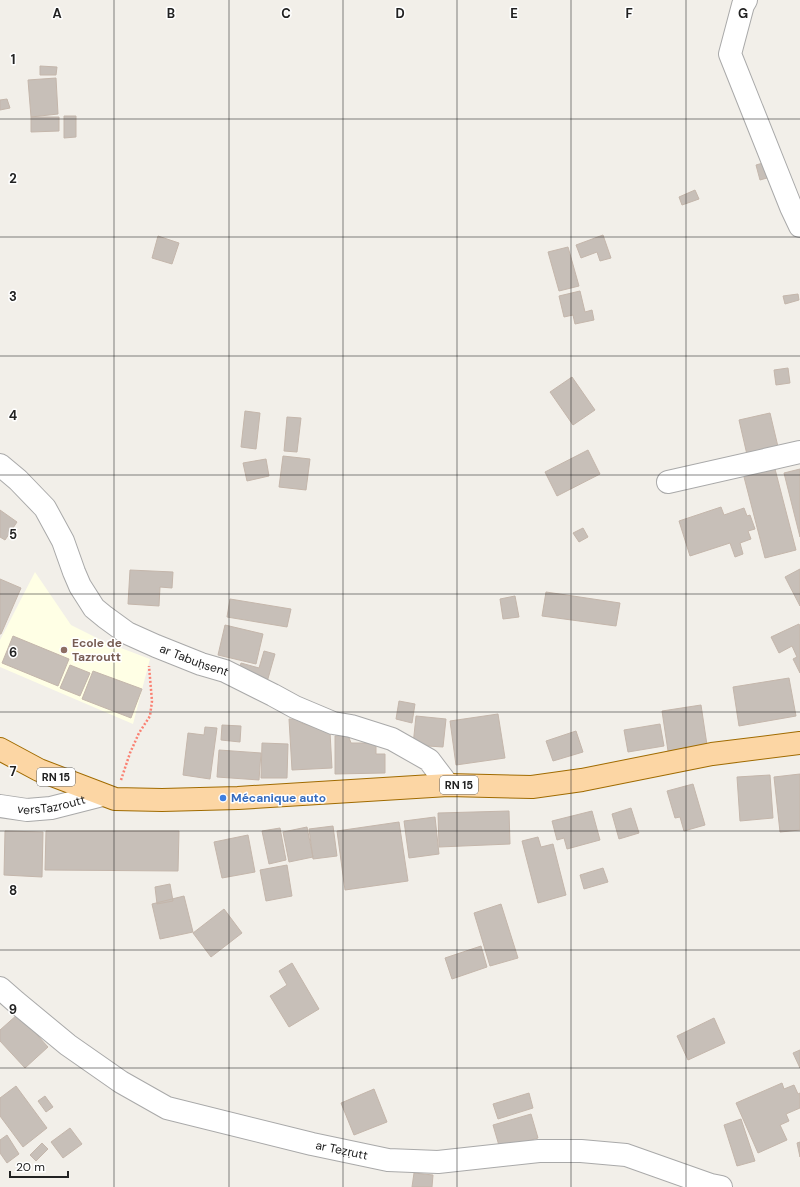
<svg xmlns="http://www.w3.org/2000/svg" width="800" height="1187" font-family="'DM Sans',sans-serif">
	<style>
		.education { fill: #ffffe5 }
		.building { fill: #c7bfb8; stroke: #c4b6ab }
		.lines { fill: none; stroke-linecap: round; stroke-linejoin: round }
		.minor-casing { stroke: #a9a9a9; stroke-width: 24 }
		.major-casing { stroke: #a06b00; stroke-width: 24 }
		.path { stroke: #fa8072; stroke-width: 2.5; stroke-dasharray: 2 2; stroke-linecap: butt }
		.minor { stroke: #fff; stroke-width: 22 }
		.major { stroke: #fcd6a4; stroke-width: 22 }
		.grid { fill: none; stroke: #222; stroke-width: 1; stroke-opacity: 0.55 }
		.education-dot { fill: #8d6e63; stroke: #fff; stroke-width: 1.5 }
		.shop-dot { fill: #3f7fe0; stroke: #fff; stroke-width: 1.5 }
		.labels { text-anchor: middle; stroke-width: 3; stroke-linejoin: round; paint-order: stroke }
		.shield { fill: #fff; stroke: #646464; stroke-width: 1 }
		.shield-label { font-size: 11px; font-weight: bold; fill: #222 }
		.education-label { font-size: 12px; font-weight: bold; fill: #785e54; stroke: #fff; text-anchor: start }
		.street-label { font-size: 12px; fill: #222; stroke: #fff }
		.shop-label { font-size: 12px; font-weight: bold; fill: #366cbe; stroke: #fff; text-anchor: start }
		.grid-label { font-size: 13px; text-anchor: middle; font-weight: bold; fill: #222; stroke: #fff; stroke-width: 3; stroke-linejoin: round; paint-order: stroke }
	</style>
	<rect width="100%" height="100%" fill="#f2efe9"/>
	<path class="education" d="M35 572 71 625 105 642 150 659 133 724 0 667V640Z"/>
	<path class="building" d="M40 66 57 67 56 75H40Z
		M56 78 58 114 31 117 28 80Z
		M7 99 10 108 0 110V100Z
		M64 116H76V137L64 138Z
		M31 117H59V131L31 132Z
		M770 161 774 176 760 180 756 165Z
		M695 190 699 199 682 205 679 197Z
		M603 235 611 258 600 261 597 252 581 258 576 245Z
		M158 236 179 243 172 264 152 258Z
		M568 247 579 286 559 291 548 252Z
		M580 291 585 312 592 310 594 320 575 324 573 315 564 317 559 296Z
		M798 294 799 300 785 304 783 296Z
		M788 368 790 383 776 385 774 370Z
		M572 377 595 410 573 425 550 392Z
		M245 411 260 413 256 449 241 447Z
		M770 413 779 451 748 459 739 420Z
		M287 417 301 418 297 452 284 451Z
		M588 450 600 474 557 496 545 472Z
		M283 456 310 459 306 490 279 487Z
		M266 459 269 476 247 481 243 463Z
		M775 469 796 550 765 558 744 477Z
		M800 469V537L784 473Z
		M721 507 724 515 744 508 747 516 750 515 755 529 748 531 751 539 740 543 743 554 735 557 730 543 690 556 679 521Z
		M0 510 17 522 5 540 0 537Z
		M583 528 588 537 579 542 573 533Z
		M800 569V606L785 577Z
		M130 570 173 572 172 588 160 587 159 606 128 604Z
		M0 579 21 588 1 634H0Z
		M546 592 620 603 616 626 542 616Z
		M515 596 519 617 503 619 500 599Z
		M230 599 291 609 287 627 227 617Z
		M799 624 800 626V673L793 659 797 657 792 646 779 653 771 637Z
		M225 625 263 634 256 664 218 655Z
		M13 636 69 659 58 686 2 663Z
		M264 651 275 654 267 682 238 674 241 663 259 668Z
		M70 665 90 673 80 696 60 688Z
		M93 671 142 689 131 718 82 699Z
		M789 678 796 716 739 726 733 687Z
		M399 701 415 704 412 723 396 719Z
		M701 705 707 745 668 751 662 711Z
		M498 714 505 758 456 765 450 721Z
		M416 716 446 719 443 747 413 745Z
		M289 719H301V723L330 732 332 768 292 770Z
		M660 724 664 746 628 752 624 730Z
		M222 725 241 726 240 742 221 740Z
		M205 727 217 728 210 779 183 775 188 733 204 735Z
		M576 731 583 752 553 761 546 741Z
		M348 735 351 743H376V754H385V773L335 774V736Z
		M262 743 288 744 287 778H261Z
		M219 750 261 753 259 780 217 777Z
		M800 774V830L780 832 774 777Z
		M770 775 773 818 740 821 737 777Z
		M693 784 705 825 684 831 680 817 675 818 667 791Z
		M631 808 639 833 619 839 612 814Z
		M509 811 510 844 439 847 438 813Z
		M592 811 600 840 567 849 564 838 557 840 552 821Z
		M435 817 439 854 409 858 404 821Z
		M399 822 408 881 345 890 337 831Z
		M333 826 337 856 313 859 309 829Z
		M307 827 313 857 289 862 283 832Z
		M280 828 286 860 269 864 262 831Z
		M5 831 43 832 42 877 4 875Z
		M46 831H179L178 871 45 870Z
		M248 835 255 872 222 878 214 842Z
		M538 837 541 847 553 844 566 895 538 903 522 841Z
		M287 865 292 896 266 901 260 870Z
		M603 868 608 882 584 889 580 875Z
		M170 884 173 901 157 904 155 887Z
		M184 896 193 932 160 939 152 904Z
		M501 904 518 958 490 966 474 913Z
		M224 909 242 933 211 957 193 933Z
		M481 946 487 967 452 979 445 958Z
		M292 963 319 1009 289 1027 270 996 287 985 279 971Z
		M18 1014 48 1047 25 1068 0 1041V1030Z
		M714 1018 725 1043 688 1060 677 1036Z
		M800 1050V1068L793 1053Z
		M782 1083 784 1089 794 1085 798 1094 800 1093V1108L786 1114 789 1121 780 1125 787 1140 758 1153 736 1103Z
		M16 1086 47 1128 23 1147 0 1116V1098Z
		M374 1089 387 1122 354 1135 341 1103Z
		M529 1093 533 1108 498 1119 493 1104Z
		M45 1096 53 1107 46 1112 38 1101Z
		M531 1114 538 1138 500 1149 493 1125Z
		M741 1119 755 1161 737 1166 724 1125Z
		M70 1128 82 1144 63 1158 51 1142Z
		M7 1135 19 1154 7 1163 0 1153V1140Z
		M800 1142V1157L797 1143Z
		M42 1143 48 1149 36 1161 30 1155Z
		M414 1173 433 1175 432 1187H412Z"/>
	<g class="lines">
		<defs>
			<g id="minor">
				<path d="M746 0 743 5 730 54 791 207 800 226"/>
				<path id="s1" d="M0 465 18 480 45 508 63 541 74 572 80 586 94 608 105 617 127 633 156 646 201 664 225 671 273 695 295 707 333 723 351 726 392 739 429 760 448 785"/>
				<path d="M668 482 800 452"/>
				<path id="s2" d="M0 806 27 810 51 808 102 795"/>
				<path id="s3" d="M0 988 16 1002 68 1045 121 1082 167 1108 312 1144 388 1160 438 1162 539 1151H581L626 1155 711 1185 721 1187"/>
			</g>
			<path id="major" d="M0 749 39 770 115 799 162 800 238 798 448 785 532 787 582 780 712 754 800 743"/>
		</defs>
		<use href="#minor" class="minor-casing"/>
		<use href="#major" class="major-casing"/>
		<path class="path" d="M121 780 130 753 139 733 150 716 152 701 149 666"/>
		<use href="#minor" class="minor"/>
		<use href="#major" class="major"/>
	</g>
	<path class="grid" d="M114 0V1187M229 0V1187M343 0V1187M457 0V1187M571 0V1187M686 0V1187M0 119H800M0 237H800M0 356H800M0 475H800M0 594H800M0 712H800M0 831H800M0 950H800M0 1068H800"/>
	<circle class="education-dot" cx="64" cy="650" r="4"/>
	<circle class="shop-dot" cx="223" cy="798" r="4"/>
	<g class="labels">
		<g class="shield">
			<rect x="37" y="768" width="38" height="18" rx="3"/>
			<rect x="440" y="776" width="38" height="18" rx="3"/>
		</g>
		<g class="shield-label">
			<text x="56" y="781">RN 15</text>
			<text x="459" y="789">RN 15</text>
		</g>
		<g class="education-label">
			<text x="72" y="647">Ecole de<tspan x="72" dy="14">Tazroutt</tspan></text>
		</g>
		<g class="street-label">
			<text dy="4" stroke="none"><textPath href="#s1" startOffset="288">ar Tabuḥsent</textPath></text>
			<text dy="4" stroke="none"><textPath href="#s2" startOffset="52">versTazroutt</textPath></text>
			<text dy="4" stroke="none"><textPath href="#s3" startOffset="386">ar Teẓṛutt</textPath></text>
		</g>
		<g class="shop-label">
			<text x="231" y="802">Mécanique auto</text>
		</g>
	</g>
	<g class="grid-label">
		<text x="57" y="18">A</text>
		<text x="171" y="18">B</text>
		<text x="286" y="18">C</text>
		<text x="400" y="18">D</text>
		<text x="514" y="18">E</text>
		<text x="629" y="18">F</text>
		<text x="743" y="18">G</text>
		<text x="13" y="64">1</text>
		<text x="13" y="183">2</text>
		<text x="13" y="301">3</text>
		<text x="13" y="420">4</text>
		<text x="13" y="539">5</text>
		<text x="13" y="657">6</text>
		<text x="13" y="776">7</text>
		<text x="13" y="895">8</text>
		<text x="13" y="1014">9</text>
	</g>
	<path d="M10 1171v6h58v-6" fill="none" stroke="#222222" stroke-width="2"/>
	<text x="16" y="1171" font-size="12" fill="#222222" stroke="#ffffff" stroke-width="3" paint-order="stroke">20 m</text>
</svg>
